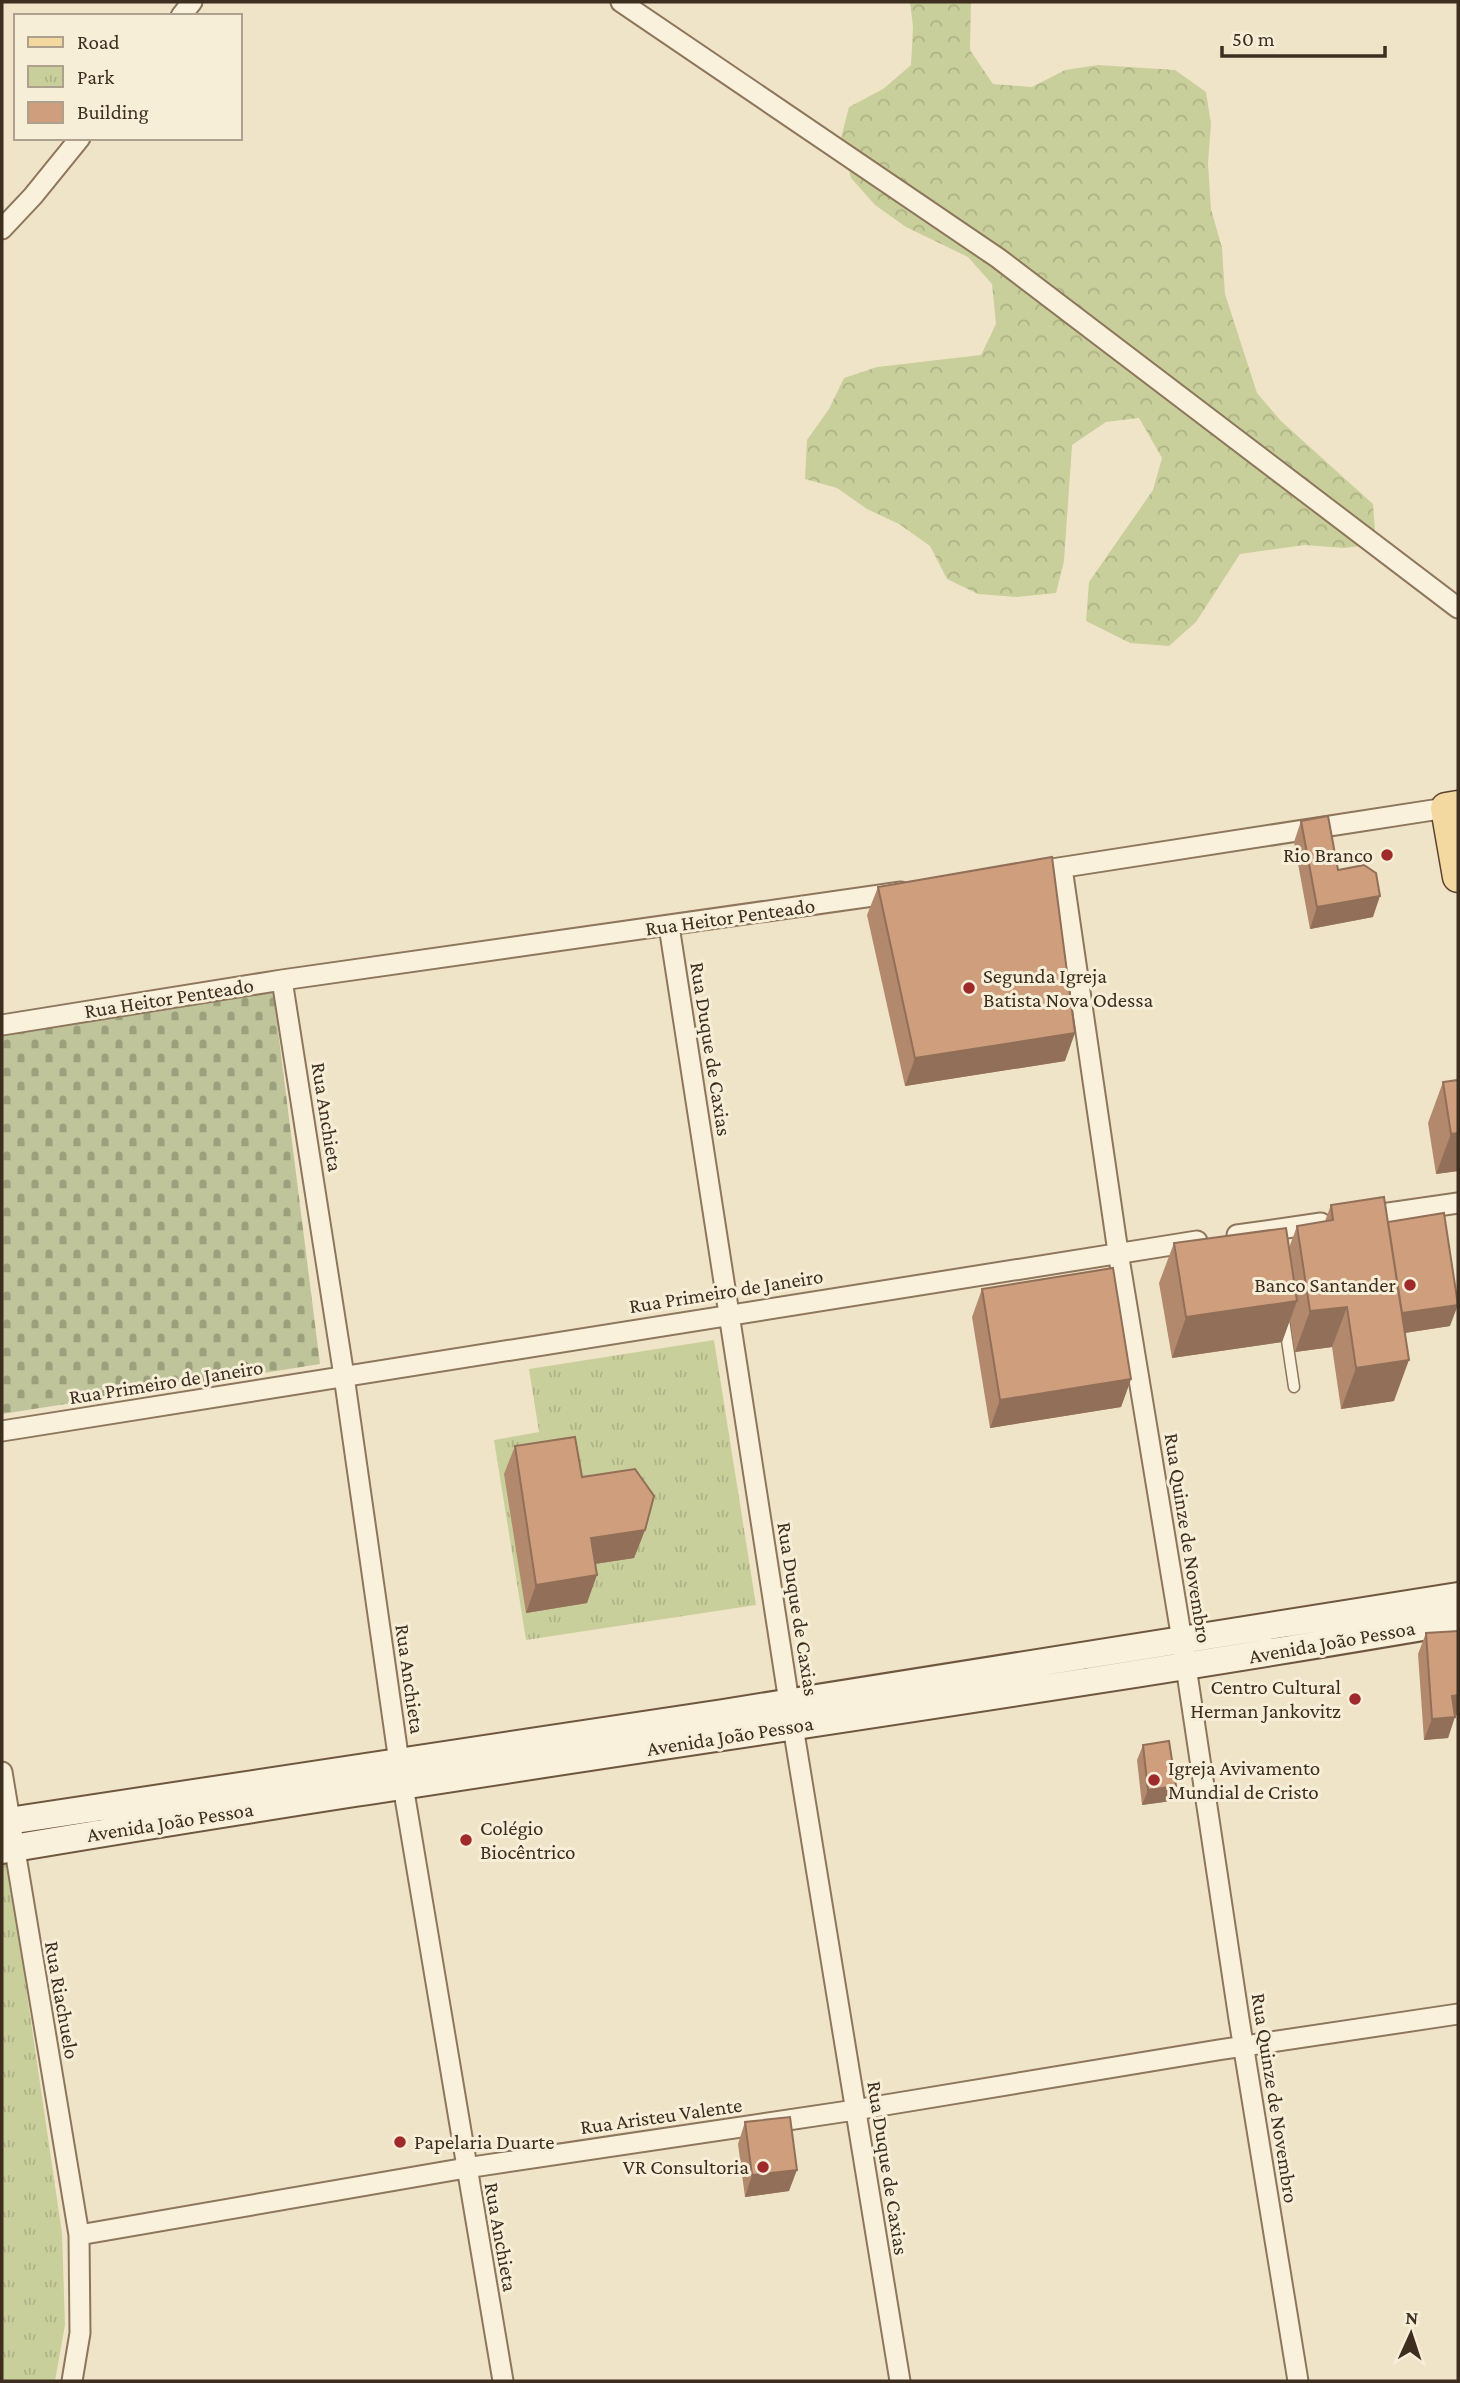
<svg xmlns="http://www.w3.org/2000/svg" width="1460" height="2383" font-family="'Crimson Pro',serif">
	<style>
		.forest { fill: url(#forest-crowns) }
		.cemetery { fill: url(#cemetery-stones) }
		.park { fill: url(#park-tufts) }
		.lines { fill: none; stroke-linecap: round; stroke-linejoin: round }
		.service-casing { stroke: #8d765c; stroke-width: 13 }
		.minor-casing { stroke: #8d765c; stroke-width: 23 }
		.secondary-casing { stroke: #6f573f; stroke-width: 30 }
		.primary-casing { stroke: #5b4430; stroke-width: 33 }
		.service { stroke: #faf1dc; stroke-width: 10 }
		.minor { stroke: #faf1dc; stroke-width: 19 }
		.secondary { stroke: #faf1dc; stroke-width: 26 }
		.primary { stroke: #f3d9a0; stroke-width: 30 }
		.wall { fill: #b2896c }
		.shaded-wall { fill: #916f58 }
		.building { fill: #cf9f7d; stroke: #916f58; stroke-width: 2 }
		.poi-dot { fill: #9e2a2b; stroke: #f7eed8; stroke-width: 2.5 }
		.labels { text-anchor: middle; stroke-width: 6; stroke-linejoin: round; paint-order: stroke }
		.poi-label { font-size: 21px; fill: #3d2e20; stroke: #f7eed8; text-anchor: end }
		.street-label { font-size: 21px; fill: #3d2e20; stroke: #f7eed8 }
	</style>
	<defs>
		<pattern id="forest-crowns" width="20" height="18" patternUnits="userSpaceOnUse" patternTransform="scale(1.75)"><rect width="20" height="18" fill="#c9cf9b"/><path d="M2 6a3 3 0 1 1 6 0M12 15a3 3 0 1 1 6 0" fill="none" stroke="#aeb285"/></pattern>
		<pattern id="cemetery-stones" width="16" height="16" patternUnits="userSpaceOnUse" patternTransform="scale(1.75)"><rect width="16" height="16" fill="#bfc49a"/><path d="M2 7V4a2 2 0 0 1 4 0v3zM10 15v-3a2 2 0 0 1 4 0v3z" fill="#9ca07d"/></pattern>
		<pattern id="park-tufts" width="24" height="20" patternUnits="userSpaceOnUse" patternTransform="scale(1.75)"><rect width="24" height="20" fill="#c9cf9b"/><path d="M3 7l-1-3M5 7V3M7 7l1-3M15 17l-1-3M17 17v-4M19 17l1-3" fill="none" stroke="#aeb285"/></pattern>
	</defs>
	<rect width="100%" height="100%" fill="#f0e4c8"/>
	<path class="forest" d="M910 2H971L970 50 993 84 1032 87 1065 70 1098 65 1175 70 1206 92 1211 124 1208 163 1211 209 1222 248 1225 294 1257 393 1281 421 1373 504 1376 544 1344 548 1305 545 1240 554 1196 622 1169 646 1130 643 1086 621 1089 582 1153 490 1162 458 1139 418 1106 422 1072 445 1064 561 1056 593 1017 597 978 594 947 579 930 546 899 524 867 509 837 488 805 479 807 440 829 409 844 378 877 367 981 355 996 324 992 284 968 257 906 227 875 205 851 178 841 138 849 107 883 89 911 65 913 27Z"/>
	<path class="cemetery" d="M273 991 320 1364 2 1414V1036Z"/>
	<path class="park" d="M714 1340 756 1605 526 1640 494 1440 539 1432 529 1369Z
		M7 1858 62 2233 65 2325 55 2381H2V1859Z"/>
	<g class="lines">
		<defs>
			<path id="service" d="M1284 1320 1294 1387"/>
			<path id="minor" d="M621 2 998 258 1458 608
				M181 16 192 2
				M2 229 33 196 80 138
				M1062 868 1118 1252 1182 1640 1239 2019 1298 2381
				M1052 869 1446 808
				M669 926 789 1702 900 2381
				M282 980 344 1376 399 1762 503 2381
				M2 1025 282 980 901 892
				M1361 1217 1458 1203
				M1237 1235 1321 1223
				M2 1431 1197 1241
				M2 1772 79 2235 80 2333 72 2381
				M79 2235 466 2168 855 2110 1218 2050 1458 2014"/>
			<path id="secondary" d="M2 1822 723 1713 1458 1596
				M2 1850C487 1768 974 1704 1458 1621"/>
			<path id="primary" d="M1458 806 1446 808 1458 877"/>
		</defs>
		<use href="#service" class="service-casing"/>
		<use href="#minor" class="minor-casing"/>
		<use href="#secondary" class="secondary-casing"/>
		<use href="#primary" class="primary-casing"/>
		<use href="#service" class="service"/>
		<use href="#minor" class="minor"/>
		<use href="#secondary" class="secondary"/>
		<use href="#primary" class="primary"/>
	</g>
	<path class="wall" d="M1301 821 1338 870 1373 917 1310 929 1294 842Z
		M878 887 1065 1061 905 1086 867 915Z
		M1458 1080V1171L1436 1174 1428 1123 1443 1082Z
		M1331 1205 1388 1222 1450 1326 1405 1333 1394 1401 1341 1409 1332 1347 1295 1352 1290 1319 1282 1342 1172 1358 1159 1283 1174 1243 1289 1248 1297 1226 1325 1221Z
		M982 1289 1131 1379 1121 1407 990 1428 972 1317Z
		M515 1446 582 1477 645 1530 634 1558 595 1564 587 1603 526 1613 504 1474Z
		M1458 1631V1715H1455L1448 1738 1424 1740 1418 1654 1426 1633Z
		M1143 1745 1171 1801 1142 1805 1137 1760Z
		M745 2122 789 2191 745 2197 738 2144Z"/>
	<path class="shaded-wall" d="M1380 896 1373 917 1310 929 1317 907Z
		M1075 1033 1065 1061 905 1086 915 1058Z
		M1458 1133V1171L1436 1174 1451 1134Z
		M1297 1301 1282 1342 1172 1358 1186 1317Z
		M1458 1305 1450 1326 1384 1336 1392 1315Z
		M1347 1307 1332 1347 1295 1352 1310 1311Z
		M1409 1360 1394 1401 1341 1409 1356 1368Z
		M1131 1379 1121 1407 990 1428 1000 1400Z
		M645 1530 634 1558 581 1566 591 1538Z
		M597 1575 587 1603 526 1613 536 1585Z
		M1458 1695V1715L1444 1717 1452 1696Z
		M1455 1717 1448 1738 1424 1740 1432 1719Z
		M1176 1786 1171 1801 1142 1805 1148 1790Z
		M797 2170 789 2191 745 2197 752 2175Z"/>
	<path class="building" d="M1328 816 1338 870 1364 865 1376 873 1380 896 1317 907 1301 821Z
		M1052 857 1075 1033 915 1058 878 887Z
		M1458 1080V1133L1451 1134 1443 1082Z
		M1384 1197 1409 1360 1356 1368 1347 1307 1310 1311 1297 1226 1333 1220 1331 1205Z
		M1444 1213 1458 1305 1402 1313 1388 1222Z
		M1286 1228 1297 1301 1186 1317 1174 1243Z
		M1113 1268 1131 1379 1000 1400 982 1289Z
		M575 1437 582 1477 635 1469 654 1496 645 1530 591 1538 597 1575 536 1585 515 1446Z
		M1458 1631V1695L1452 1696 1455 1717 1432 1719 1426 1633Z
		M1169 1741 1176 1786 1148 1790 1143 1745Z
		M790 2117 797 2170 752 2175 745 2122Z"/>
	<g class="poi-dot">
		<circle cx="1387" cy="855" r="7"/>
		<circle cx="969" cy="988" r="7"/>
		<circle cx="1410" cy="1285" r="7"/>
		<circle cx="1355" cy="1699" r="7"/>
		<circle cx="1154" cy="1780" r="7"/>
		<circle cx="466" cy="1840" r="7"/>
		<circle cx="400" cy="2142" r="7"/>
		<circle cx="763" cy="2167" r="7"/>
	</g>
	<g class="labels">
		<g class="poi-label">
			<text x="1373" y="862">Rio Branco</text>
			<text x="983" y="983" text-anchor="start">Segunda Igreja<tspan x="983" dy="24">Batista Nova Odessa</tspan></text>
			<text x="1396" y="1292">Banco Santander</text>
			<text x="1341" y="1694">Centro Cultural<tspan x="1341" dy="24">Herman Jankovitz</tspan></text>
			<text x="1168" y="1775" text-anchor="start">Igreja Avivamento<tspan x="1168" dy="24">Mundial de Cristo</tspan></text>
			<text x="480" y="1835" text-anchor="start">Colégio<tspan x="480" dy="24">Biocêntrico</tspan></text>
			<text x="414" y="2149" text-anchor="start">Papelaria Duarte</text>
			<text x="749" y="2174">VR Consultoria</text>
		</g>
		<g class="street-label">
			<text transform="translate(730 917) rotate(-8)" y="7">Rua Heitor Penteado</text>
			<text transform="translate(169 998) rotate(-9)" y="7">Rua Heitor Penteado</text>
			<text transform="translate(711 1049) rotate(81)" y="7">Rua Duque de Caxias</text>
			<text transform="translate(327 1117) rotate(81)" y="7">Rua Anchieta</text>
			<text transform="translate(726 1291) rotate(-9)" y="7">Rua Primeiro de Janeiro</text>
			<text transform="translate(166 1382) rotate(-9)" y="7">Rua Primeiro de Janeiro</text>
			<text transform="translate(1188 1538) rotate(81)" y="7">Rua Quinze de Novembro</text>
			<text transform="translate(798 1609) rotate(81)" y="7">Rua Duque de Caxias</text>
			<text transform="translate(1332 1642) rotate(-10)" y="7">Avenida João Pessoa</text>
			<text transform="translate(410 1679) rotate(82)" y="7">Rua Anchieta</text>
			<text transform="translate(730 1736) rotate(-9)" y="7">Avenida João Pessoa</text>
			<text transform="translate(170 1822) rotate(-9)" y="7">Avenida João Pessoa</text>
			<text transform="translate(62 2000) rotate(80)" y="7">Rua Riachuelo</text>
			<text transform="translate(1275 2098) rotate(81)" y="7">Rua Quinze de Novembro</text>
			<text transform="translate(661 2116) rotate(-8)" y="7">Rua Aristeu Valente</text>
			<text transform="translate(888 2168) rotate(81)" y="7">Rua Duque de Caxias</text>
			<text transform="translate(501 2237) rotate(80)" y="7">Rua Anchieta</text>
		</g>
	</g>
	<rect width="1460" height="2383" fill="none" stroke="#3d2e20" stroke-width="7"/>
	<rect x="14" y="14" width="228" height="126" fill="#f7eed8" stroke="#ada18e" stroke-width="2"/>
	<rect x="28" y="37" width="35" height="10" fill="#f3d9a0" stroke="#ada18e" stroke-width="2"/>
	<text x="77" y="49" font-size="21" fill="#3d2e20">Road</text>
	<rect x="28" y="66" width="35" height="21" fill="url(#park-tufts)" stroke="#ada18e" stroke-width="2"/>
	<text x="77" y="84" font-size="21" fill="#3d2e20">Park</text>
	<rect x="28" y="102" width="35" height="21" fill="#cf9f7d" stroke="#ada18e" stroke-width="2"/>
	<text x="77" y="119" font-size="21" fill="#3d2e20">Building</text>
	<g transform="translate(1411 2334) rotate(3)" stroke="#f7eed8" stroke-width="5" paint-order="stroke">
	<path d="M0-5L12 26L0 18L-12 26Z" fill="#3d2e20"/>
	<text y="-10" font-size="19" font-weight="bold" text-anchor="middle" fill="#3d2e20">N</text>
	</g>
	<path d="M1222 46v10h163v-10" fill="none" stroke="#3d2e20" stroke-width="3.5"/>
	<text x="1232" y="46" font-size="21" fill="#3d2e20" stroke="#f7eed8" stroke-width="5" paint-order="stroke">50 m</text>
</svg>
